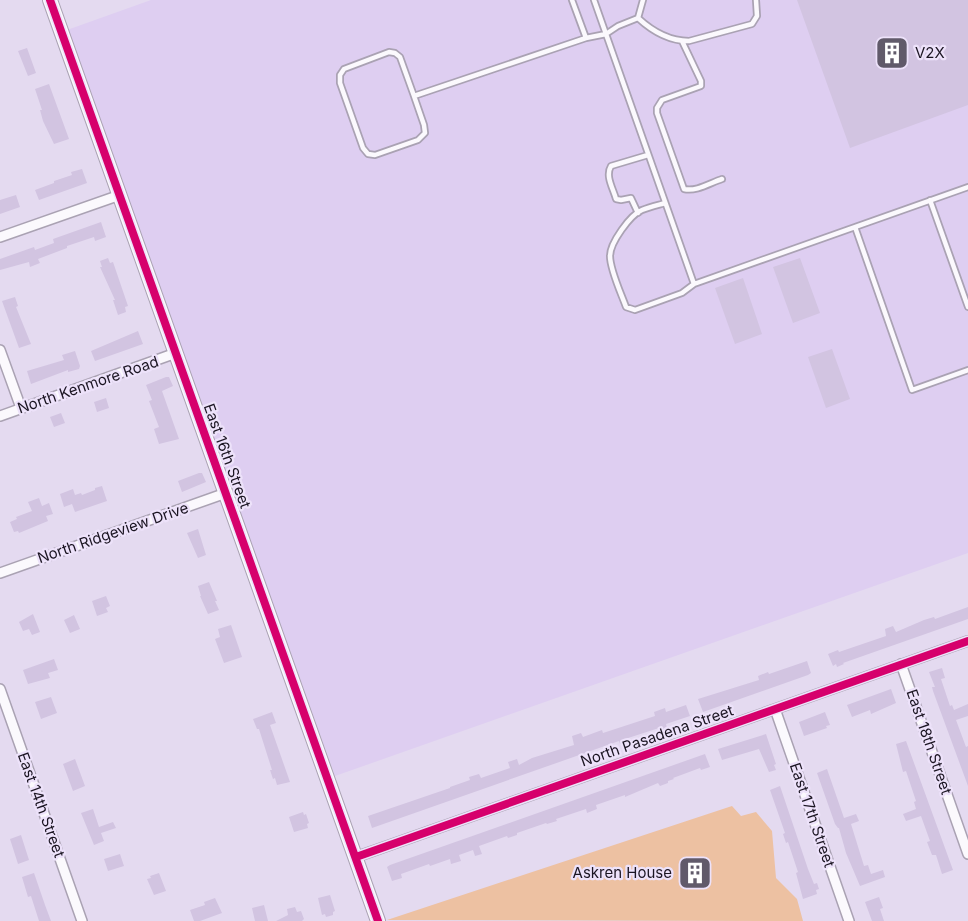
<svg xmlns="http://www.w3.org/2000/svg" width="968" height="921" font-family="Inter,sans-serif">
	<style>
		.built { fill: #decef1 }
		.green { fill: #edc1a2 }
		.building { fill: #d2c4e1 }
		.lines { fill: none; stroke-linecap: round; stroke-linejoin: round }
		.lane-casing { stroke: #aaa2b3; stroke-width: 8 }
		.street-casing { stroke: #aaa2b3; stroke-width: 12 }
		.secondary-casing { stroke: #aaa2b3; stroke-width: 16 }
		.lane { stroke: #fbf9fd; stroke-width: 4.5 }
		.street { stroke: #fbf9fd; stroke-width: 9 }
		.secondary { stroke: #fbf9fd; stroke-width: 14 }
		.cycleway-casing { stroke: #ede2fa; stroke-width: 11 }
		.cycleway { stroke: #d6006c; stroke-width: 8 }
		.labels { text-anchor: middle; stroke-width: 4.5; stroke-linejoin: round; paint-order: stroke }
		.poi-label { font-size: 15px; fill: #1b1522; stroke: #ede2fa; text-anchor: start }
		.street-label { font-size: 15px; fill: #1b1522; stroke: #ede2fa }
	</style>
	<rect width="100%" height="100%" fill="#e4daf0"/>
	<path class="built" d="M151 0H968V553L335 776 67 30Z"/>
	<path class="green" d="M732 806 741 816 756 812 772 831 776 878 797 899 803 921 387 920Z"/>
	<path class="building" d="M797 0H968V105L850 148Z
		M27 48 36 73 28 76 18 51Z
		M49 84 69 139 54 144 43 121 40 110H42L35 89Z
		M82 169 87 183 39 200 35 190 54 183V181L72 175 71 172Z
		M16 195 20 207 0 214V200Z
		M101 222 106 237 95 241 94 237 67 246V248L38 259 40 263 30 267 29 262 0 270V259L34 247 35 250 54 243 53 239Z
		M108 258 110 263 113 262 128 306 125 307 126 312 118 315 113 300H115L100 267H102L100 261Z
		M800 258 820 313 793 323 773 267Z
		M743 278 762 334 735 344 715 288Z
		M15 297 18 306 16 307 31 344 19 348 2 301Z
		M138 331 143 344 95 361 91 351Z
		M832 349 850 399 826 408 808 357Z
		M75 351 80 366 79 369 68 372V370L31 384 27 371 64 360 62 355Z
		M166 377H169L173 386 162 391 179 439 159 444 154 429 159 427 149 401 152 400 146 385Z
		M106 398 109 408 97 412 94 402Z
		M61 413 65 423 54 427 50 417Z
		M199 473H202L206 482 182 492 178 481Z
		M102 486 107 501 75 512 72 504 64 507 60 494 73 489 75 495 81 493 82 495 95 490V488Z
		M39 498 42 506 49 503 53 514 46 516 48 521 19 533 18 531 14 532 10 522 17 519 16 517 32 511 28 502Z
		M198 529 206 555 198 558 187 533Z
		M209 582 217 601H215L219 610 208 614 200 596H201L198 586Z
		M106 596 110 606 106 608 108 612 97 616 92 601Z
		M968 607V619L843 663 844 664 837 667 836 664 833 666 828 654 838 650 839 652 886 636 885 629 893 626 896 632 924 620 934 617 935 619Z
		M33 614 40 632 32 635 29 629 23 631 19 622Z
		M74 615 80 629 70 633 64 620Z
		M231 625 242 657 224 663 215 639 220 637 218 629Z
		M54 659 58 670 48 673 50 678 28 684 23 670Z
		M807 661 811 673 808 675 703 712 698 699 759 680 758 676 768 672 769 674Z
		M942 668 945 678 941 679 950 706 952 705 954 710 968 704V716L956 720 966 747 968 746V786L933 691 932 687H935L929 672Z
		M891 689 896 703 871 714 870 710 852 717 847 705Z
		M51 697 57 713 41 719 35 702Z
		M686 705 690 716 666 724 667 728 660 730 659 728 625 739 626 742 620 744 619 741 372 828 368 816 450 788V787L470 780 469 777 479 774 481 778 510 768 508 762 517 759 519 765 532 758 574 745 572 736 581 733 583 737 602 730 603 733 655 716 654 712 665 708 666 712Z
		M272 712 276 723 270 725 290 782 277 785 275 778 273 779 270 770H272L259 729H257L253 719Z
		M825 712 830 725 826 726 827 728 804 736 799 722Z
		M766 734 776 764 774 765 776 770 769 772 759 749 722 760 718 749Z
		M906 741 953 870 942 874 936 855H932L927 842 930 841 921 816 906 821 903 814 916 809 914 802 916 801 906 771 903 772 896 744Z
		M705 754 710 767 701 770 700 768 673 778 674 779 668 781V783L660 786 658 783 625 797V795L596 805 597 809 587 813 586 809 556 819 557 821 547 824 546 823 517 833V835L508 838 507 836 479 846 482 854 475 856 473 850 459 855 461 861 451 864 450 859 430 866 429 864 401 874 402 878 392 881 387 867 390 865Z
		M75 759 85 786 73 791 63 764Z
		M827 769 844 818 856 814 859 821 851 824 864 866 868 865 871 874 883 870 885 877 860 886 846 853 839 828H838L835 824 817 773Z
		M780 786 808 869 814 884 817 883 819 889 816 890 817 894 803 899 796 873 798 872 788 842 786 843 783 834 785 833 770 790Z
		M93 809 99 827 113 822 116 828 101 833 104 841 94 845 81 813Z
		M303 812 304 815 306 814 309 823 307 824 308 828 294 832 289 817Z
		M21 835 29 860 18 864 10 839Z
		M120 854 124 866 108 871 104 859Z
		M700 859 703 865 698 867 702 879 693 882 687 863Z
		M34 873 45 905 51 921H39L31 896 28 897 22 877Z
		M159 873 166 891 154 895 147 879 151 878 150 876Z
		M330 895 335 911 333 912V915L326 917 325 914 322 915 318 898Z
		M879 897 883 908 880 909 884 921H872L865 902Z
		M215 898 222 913 200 921H194L190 910 205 905 204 902Z
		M264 905 268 921H255L252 908Z
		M295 907 297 912 301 911 304 919 302 921H276L288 915 287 909Z"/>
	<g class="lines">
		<defs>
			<path id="lane" d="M572 0 586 38
				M594 0 694 284 968 187
				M638 18C652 31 669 41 689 41L752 24 757 16 756 0
				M638 18 643 0
				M682 41 701 81V86L662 100 657 108V113L684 189C696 192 710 183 722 179
				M414 96 400 57 395 53 389 52 344 69 340 75V83L363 148 368 154 375 155 418 140 425 133 424 125 414 96 586 38 606 34 618 26 638 18
				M930 200 968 307
				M665 203C658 205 649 207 642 210 630 215 610 243 610 256 610 270 621 293 626 307L635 310 682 293 694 284
				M638 213 631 198 621 200 616 199C613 188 605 176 611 166L648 155
				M855 227 912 390 968 370"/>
			<path id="street" d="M0 237 120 195
				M0 350 21 408
				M0 416 176 353
				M0 573 226 493
				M901 664 968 854
				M0 689 82 921
				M775 709 849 921
				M356 857 968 641"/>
			<path id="secondary" d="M50 0 378 921"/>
		</defs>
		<use href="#lane" class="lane-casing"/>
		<use href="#street" class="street-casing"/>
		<use href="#secondary" class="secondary-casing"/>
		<use href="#lane" class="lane"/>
		<use href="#street" class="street"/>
		<use href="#secondary" class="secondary"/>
		<defs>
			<path id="cycleway" d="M50 0 378 921
				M356 857 968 641"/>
		</defs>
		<use href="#cycleway" class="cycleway-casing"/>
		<use href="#cycleway" class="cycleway"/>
	</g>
	<defs>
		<symbol id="building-square" viewBox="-11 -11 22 22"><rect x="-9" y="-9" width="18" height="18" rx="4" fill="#615a6a" stroke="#ede2fa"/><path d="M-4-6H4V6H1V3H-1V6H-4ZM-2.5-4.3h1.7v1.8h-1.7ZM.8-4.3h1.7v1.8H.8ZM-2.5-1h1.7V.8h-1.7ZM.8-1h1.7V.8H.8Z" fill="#fff"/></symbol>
	</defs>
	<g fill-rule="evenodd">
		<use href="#building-square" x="873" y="34" width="38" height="38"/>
		<use href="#building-square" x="676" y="854" width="38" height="38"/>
	</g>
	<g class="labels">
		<g class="poi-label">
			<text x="915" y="58">V2X</text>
			<text x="672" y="878" text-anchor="end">Askren House</text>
		</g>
		<g class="street-label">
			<text transform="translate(88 385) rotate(-19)" y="5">North Kenmore Road</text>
			<text transform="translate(227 456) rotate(70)" y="5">East 16th Street</text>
			<text transform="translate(113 533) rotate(-19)" y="5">North Ridgeview Drive</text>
			<text transform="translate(657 736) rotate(-19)" y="5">North Pasadena Street</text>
			<text transform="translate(929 742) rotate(71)" y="5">East 18th Street</text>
			<text transform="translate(41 805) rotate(70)" y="5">East 14th Street</text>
			<text transform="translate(812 815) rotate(71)" y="5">East 17th Street</text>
		</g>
	</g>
</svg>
